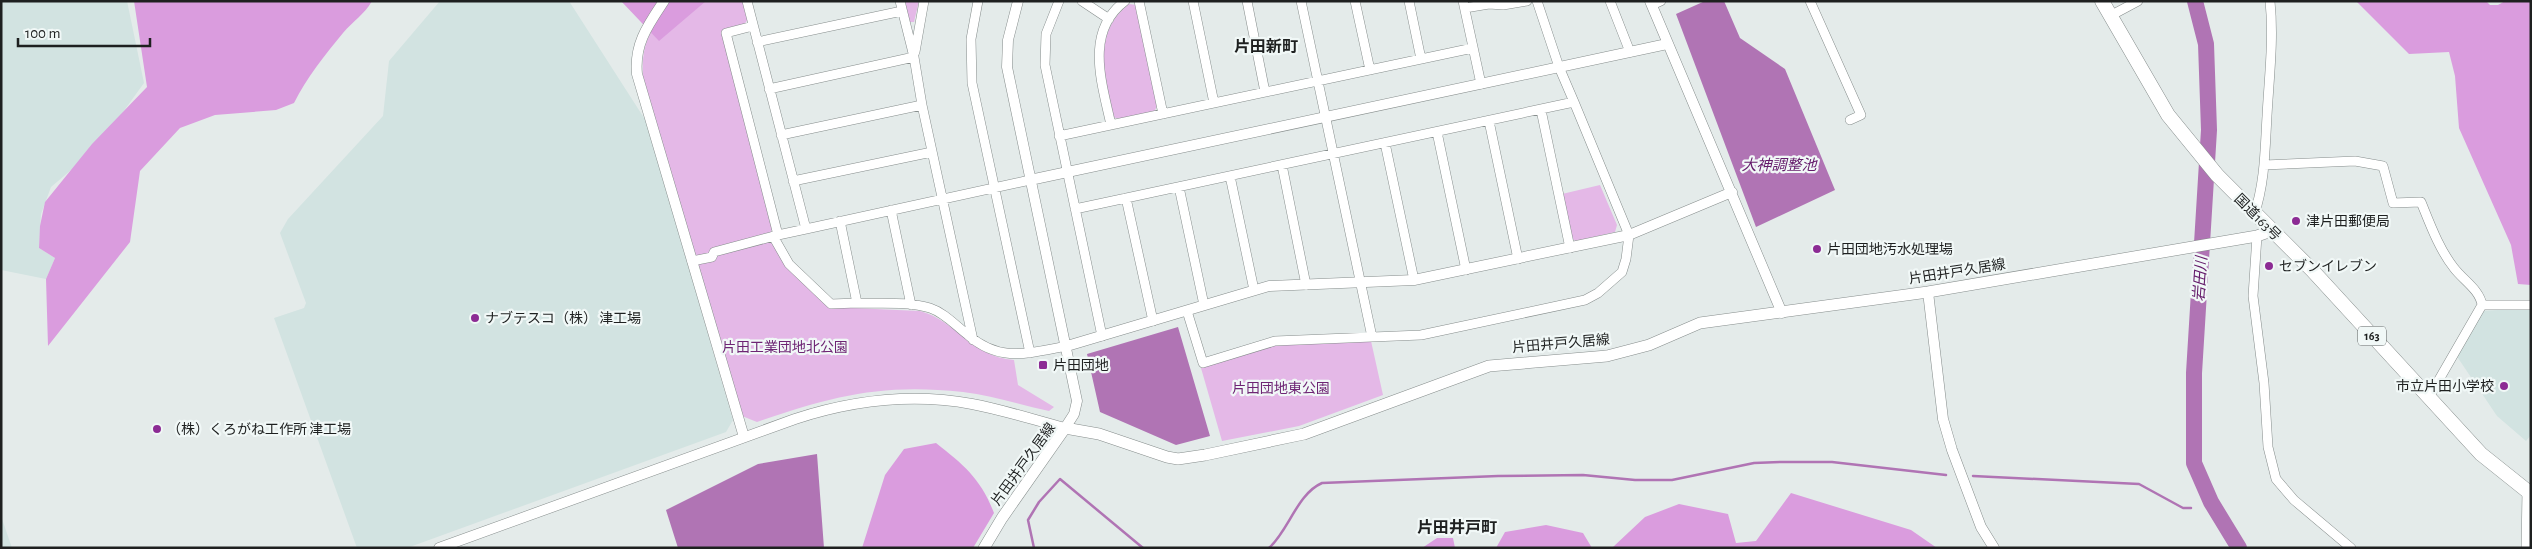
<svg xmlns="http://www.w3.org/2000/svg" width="2532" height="549" font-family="'Alegreya Sans','Noto Sans JP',sans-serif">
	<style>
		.built { fill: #d2e3e1 }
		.green { fill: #e4b8e7 }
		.forest { fill: #da9cde }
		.water { fill: #b074b4 }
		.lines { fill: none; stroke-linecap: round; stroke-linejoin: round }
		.stream { stroke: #b074b4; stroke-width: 2.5 }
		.river { stroke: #b074b4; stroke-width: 16 }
		.minor-casing { stroke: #868d8c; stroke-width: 10 }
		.tertiary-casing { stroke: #868d8c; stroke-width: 11 }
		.secondary-casing { stroke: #868d8c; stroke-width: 12 }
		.trunk-casing { stroke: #868d8c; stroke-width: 15 }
		.minor { stroke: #fff; stroke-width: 9 }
		.tertiary { stroke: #fff; stroke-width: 10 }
		.secondary { stroke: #fff; stroke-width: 11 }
		.trunk { stroke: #fff; stroke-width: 14 }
		.poi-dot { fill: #8c2b94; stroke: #f1f8f7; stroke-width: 2 }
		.labels { text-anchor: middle; stroke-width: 4.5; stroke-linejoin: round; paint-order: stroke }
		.shield { fill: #f1f8f7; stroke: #5d6160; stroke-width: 1 }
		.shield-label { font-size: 12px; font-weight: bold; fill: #1e2020 }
		.street-label { font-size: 14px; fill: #1e2020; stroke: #f1f8f7 }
		.poi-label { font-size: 14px; fill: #1e2020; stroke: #f1f8f7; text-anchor: start }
		.park-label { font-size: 14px; fill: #6e2574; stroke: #f1f8f7 }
		.water-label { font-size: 15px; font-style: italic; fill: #641a6a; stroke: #f1f8f7 }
		.quarter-label { font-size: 16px; font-weight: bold; fill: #1e2020; stroke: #f1f8f7 }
	</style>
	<rect width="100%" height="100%" fill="#e4ebea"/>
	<path class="built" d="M1 1H127L144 83 97 148 51 187 41 214 39 248 55 258 46 279 1 270Z
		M440 1H569L646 121 733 420 726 432 407 548H357L274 318 304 308 306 303 280 233 288 219 383 116 389 61Z
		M2531 308V435L2526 441 2497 416 2456 355 2481 311Z
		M1 516 12 548H1Z"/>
	<path class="green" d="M671 1H743L748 19 744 25 723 30 774 227 771 231 774 244 830 307 920 311C957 321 972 357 1014 360L1018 385 1054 407 1049 411C1020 405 991 395 963 392 882 383 832 396 757 422L742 416 643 78C641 40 651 31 671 1Z
		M905 1H919L914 22H910L908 19Z
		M1129 4 1136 5 1157 106 1154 112 1119 119 1113 117C1105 77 1091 34 1129 4Z
		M1600 185 1617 225 1615 232 1576 241 1571 238 1562 194Z
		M1371 341 1383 395 1299 426 1222 441 1201 368 1276 345Z"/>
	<path class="forest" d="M134 1H372C364 15 353 21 343 33 325 55 307 77 294 103L276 110 215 115 180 128 140 171 130 242 48 346 46 279 55 258 39 248 40 226 45 202 92 144 147 87Z
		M621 1H706L659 41Z
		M2356 1H2486L2490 5H2498L2505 1H2531V285L2518 284 2511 245 2459 128 2455 76 2449 52 2409 54Z
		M936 443C964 465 981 479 994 513L973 548H862L885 475 904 449Z
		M1791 493 1911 530 1937 548H1608L1613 547 1645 517 1679 504 1728 514 1736 543 1756 541Z
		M1546 525 1583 533 1592 548H1496L1505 532Z
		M1437 538H1453L1455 548H1422Z"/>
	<path class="water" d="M1705 1H1724L1740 38 1785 69 1835 190 1756 227 1676 14Z
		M1178 327 1210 436 1176 445 1100 412 1087 354Z
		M817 454 824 548H678L666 510 758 464Z"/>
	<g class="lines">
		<path class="stream" d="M1973 476 2139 484 2183 508H2191
			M1034 548 1028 520 1039 502 1060 479 1143 548
			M1269 548C1289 530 1297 494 1322 483L1498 476 1583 475 1635 480H1672L1754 463 1780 462H1832L1946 475"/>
		<path class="river" d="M2195 1 2206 44 2209 130 2194 373V463L2211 502 2239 548"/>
		<defs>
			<path id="minor" d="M747 1 806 229 1030 180
				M900 1 914 57 922 105 973 340
				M978 1 971 39 972 83 1030 353
				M1059 1 1046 34 1045 65 1102 336
				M1082 1 1109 19
				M1139 1 1163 114
				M1193 1 1214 103
				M1247 1 1265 92
				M1301 1 1372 337
				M1355 1 1370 70
				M1409 1 1421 59
				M1463 1 1481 84
				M1537 1 1559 67 1574 102
				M1610 1 1630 52
				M1810 1 1861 115 1850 120
				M1652 5 1661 1
				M1465 8 1489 4 1503 5 1527 1
				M2110 16 2138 1
				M753 26 726 33 778 235 806 229
				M757 42 902 11
				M915 52 924 1
				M769 89 914 57
				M1541 110 1570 248
				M1489 121 1518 259
				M1111 125C1102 83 1084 32 1125 1
				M1437 132 1466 270
				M781 135 922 105
				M1059 136 1473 48
				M1385 143 1414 280
				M1282 165 1306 285
				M2264 165 2355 161 2383 166 2393 203 2421 202C2430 224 2439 249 2454 268 2463 280 2480 290 2482 305
				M1230 176 1254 290
				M793 181 932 152
				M1179 187 1204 305
				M1126 198 1153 321
				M1075 209 1574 102 1629 235 1626 259 1622 272 1598 293 1585 300 1421 335 1275 341 1203 363 1187 311
				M891 210 911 305
				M2254 215C2265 183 2265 149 2267 116 2269 78 2274 39 2270 1
				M840 221 857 303C880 304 908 301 930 308 945 313 956 326 968 335 1000 363 1029 353 1067 346
				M773 236 789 264 831 304 857 303
				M2257 236 2253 296 2264 383 2268 447 2276 479 2294 500 2351 548
				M692 261 712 257 714 252 778 235
				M2429 397 2482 305H2531
				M2526 548 2527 491"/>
			<path id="tertiary" d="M664 1C648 25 634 44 637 74L744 437
				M1650 1 1782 313
				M1030 180 1667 44
				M1928 292 1943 419 1952 450 1981 527 1994 548
				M1067 346 1269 286 1414 280 1629 235 1732 192
				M439 548 795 419C853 400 912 393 972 404 1004 410 1034 420 1065 428L1074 414 1077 401 1007 67 1008 40 1018 1"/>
			<path id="secondary" d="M984 548 1002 518 1065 428 1099 434 1167 457 1178 459 1205 455 1304 434 1489 366 1607 356 1649 345 1700 323 1928 292 2257 236 2271 231"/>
			<path id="trunk" d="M2102 1 2168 115 2217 175 2312 270 2481 454 2531 494"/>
		</defs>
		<use href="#minor" class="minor-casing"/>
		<use href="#tertiary" class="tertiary-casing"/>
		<use href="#secondary" class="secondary-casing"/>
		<use href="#trunk" class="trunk-casing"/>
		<use href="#minor" class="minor"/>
		<use href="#tertiary" class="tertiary"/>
		<use href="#secondary" class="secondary"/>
		<use href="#trunk" class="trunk"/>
	</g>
	<g class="poi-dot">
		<circle cx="2296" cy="221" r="5"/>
		<circle cx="1817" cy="249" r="5"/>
		<circle cx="2269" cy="266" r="5"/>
		<circle cx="475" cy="318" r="5"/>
		<rect x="1038" y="360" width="10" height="10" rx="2.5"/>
		<circle cx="2504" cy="386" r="5"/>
		<circle cx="157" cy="429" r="5"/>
	</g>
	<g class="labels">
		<rect class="shield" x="2358" y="326.5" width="28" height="19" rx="4"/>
		<g class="shield-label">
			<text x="2372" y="340">163</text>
		</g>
		<g class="street-label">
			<text transform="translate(2258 217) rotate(45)" y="5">国道163号</text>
			<text transform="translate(1957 271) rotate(-9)" y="5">片田井戸久居線</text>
			<text transform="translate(1561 343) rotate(-5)" y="5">片田井戸久居線</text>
			<text transform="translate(1023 464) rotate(-54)" y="5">片田井戸久居線</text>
		</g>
		<g class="poi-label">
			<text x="2306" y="226">津片田郵便局</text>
			<text x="1827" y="254">片田団地汚水処理場</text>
			<text x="2279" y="271">セブンイレブン</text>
			<text x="485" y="323">ナブテスコ（株） 津工場</text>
			<text x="1053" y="370">片田団地</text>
			<text x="2494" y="391" text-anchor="end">市立片田小学校</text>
			<text x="167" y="434">（株）くろがね工作所 津工場</text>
		</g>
		<g class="park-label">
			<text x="785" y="352">片田工業団地北公園</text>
			<text x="1281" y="393">片田団地東公園</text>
		</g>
		<g class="water-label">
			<text x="1779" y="170">大神調整池</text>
			<text transform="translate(2200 279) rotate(-86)" y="5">岩田川</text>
		</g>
		<g class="quarter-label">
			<text x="1266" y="52">片田新町</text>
			<text x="1457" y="533">片田井戸町</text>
		</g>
	</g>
	<rect width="2532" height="549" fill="none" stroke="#1e2020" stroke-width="5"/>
	<path d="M18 38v8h132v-8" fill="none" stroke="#1e2020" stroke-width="2.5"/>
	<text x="25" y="38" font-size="15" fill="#1e2020" stroke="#f1f8f7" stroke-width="4" paint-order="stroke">100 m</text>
</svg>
